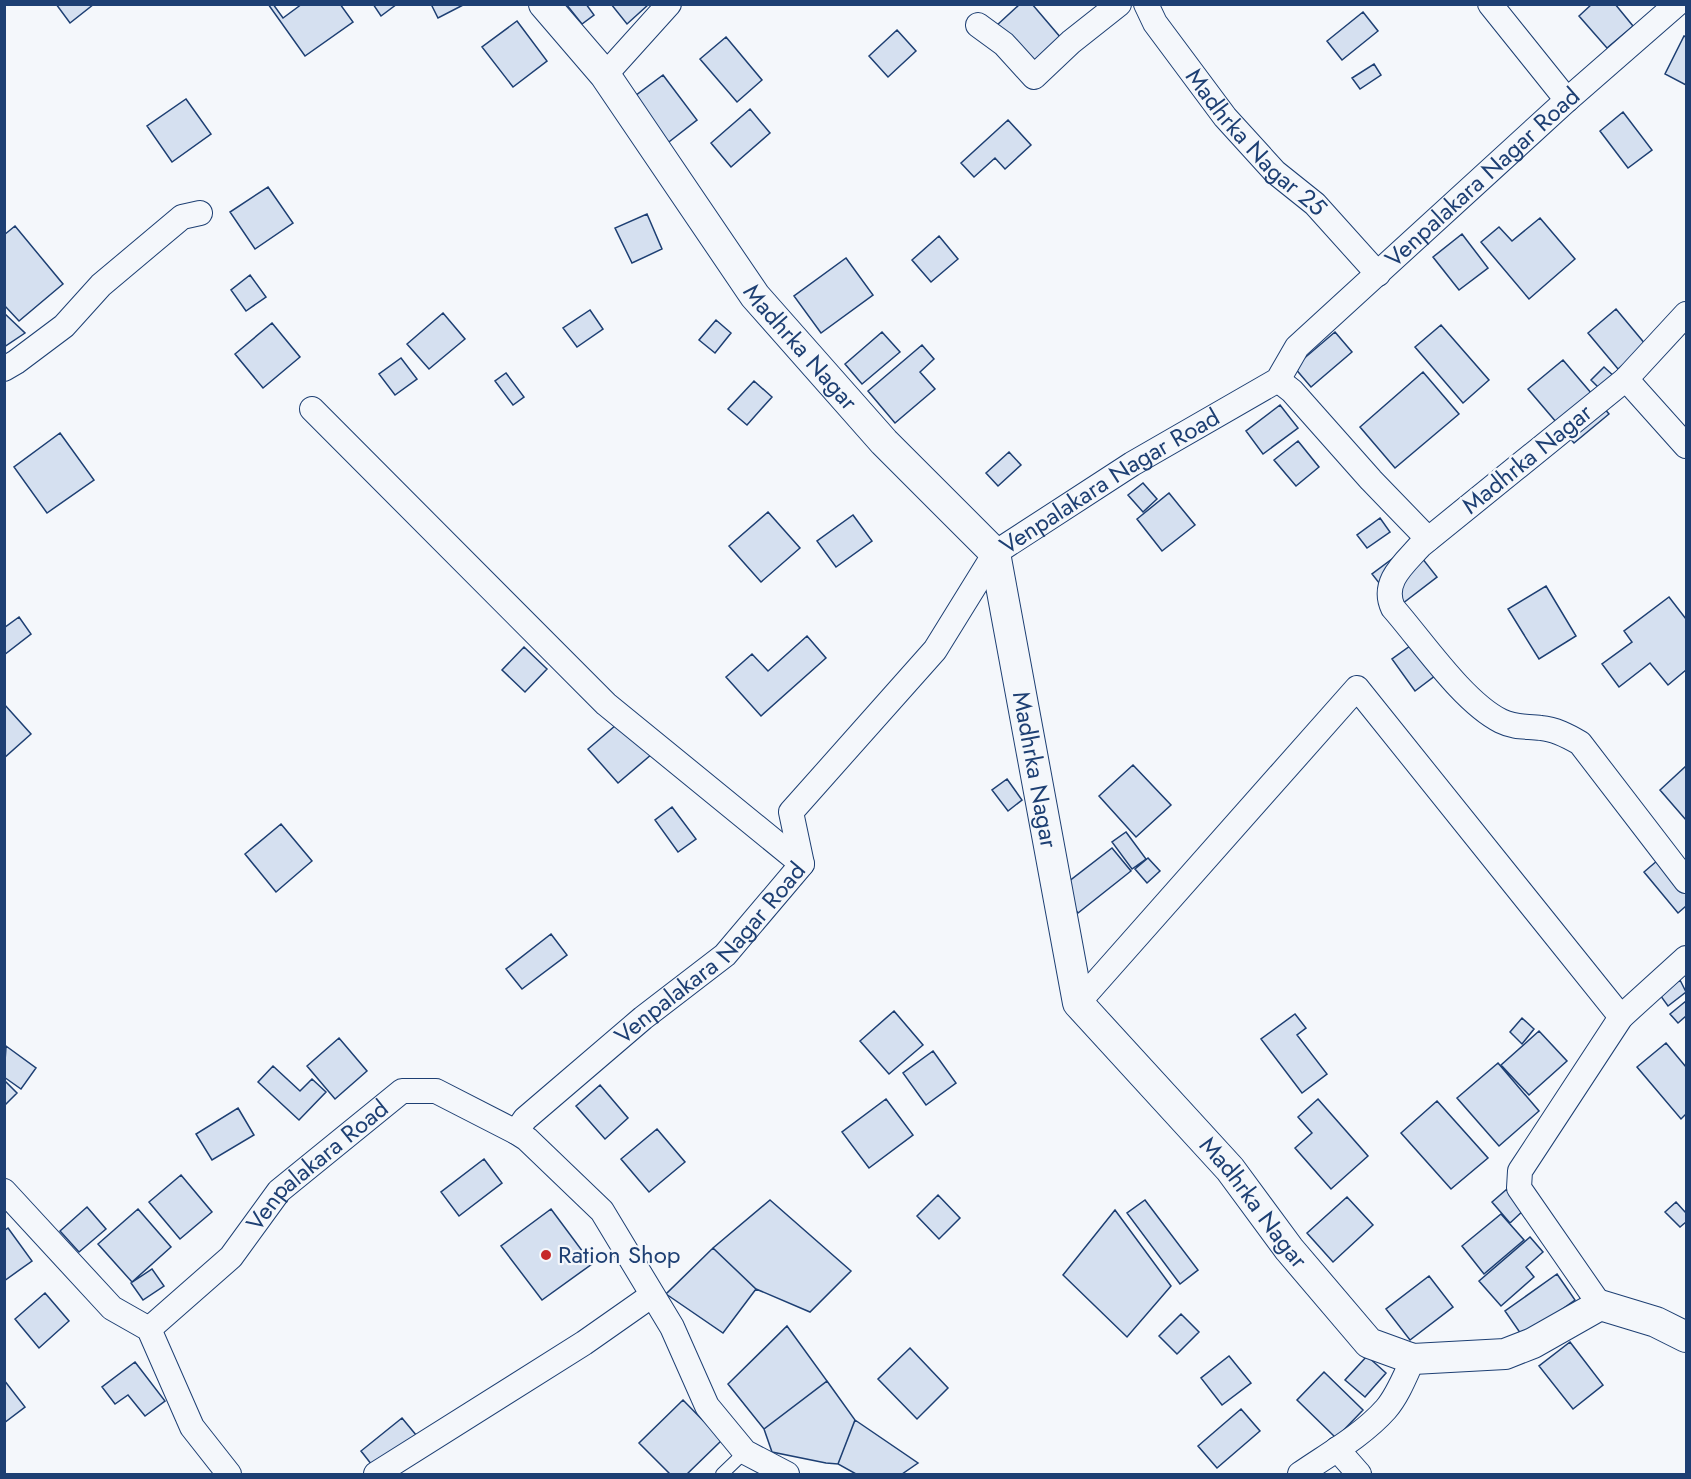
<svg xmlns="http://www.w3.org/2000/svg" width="1691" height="1479" font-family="Jost,sans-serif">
	<rect width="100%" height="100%" fill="#f4f7fb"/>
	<!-- building -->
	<path fill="#d5e0f0" stroke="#1d3f73" stroke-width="1.5" d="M56 4H94L70 23Z
		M268 4H273L283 18 302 4H340L353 22 305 56Z
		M373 4H397L381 16Z
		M431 4H465L438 18Z
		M566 4H586L594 15 582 24Z
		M611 4H649L627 24Z
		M1020 4H1032L1061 38 1029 65 996 26Z
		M1592 4H1615L1633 26 1607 48 1579 16Z
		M1363 12 1378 31 1342 60 1327 41Z
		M517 21 547 61 513 87 482 47Z
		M897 30 916 51 888 77 869 56Z
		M1684 36 1686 37V85L1665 74Z
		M726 37 762 80 737 102 700 59Z
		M1374 64 1381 75 1360 89 1352 78Z
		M663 75 697 120 665 145 631 99Z
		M186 99 211 134 172 162 147 126Z
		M750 109 770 133 731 167 711 143Z
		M1623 112 1652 150 1628 168 1600 131Z
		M1008 120 1031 145 1005 169 995 158 974 177 961 163Z
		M268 187 293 223 255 249 230 212Z
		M647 214 662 249 632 263 615 228Z
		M1540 218 1575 259 1529 299 1481 242 1499 227 1512 241Z
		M15 226 63 284 19 321 4 305V235Z
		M1462 234 1488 268 1459 290 1433 257Z
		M939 236 958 259 931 282 912 260Z
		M846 258 873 295 821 333 794 296Z
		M250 275 266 297 246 311 231 290Z
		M1616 309 1646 345 1618 369 1588 333Z
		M590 310 603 329 577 347 563 328Z
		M4 313 25 333 4 347Z
		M443 313 465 339 429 369 407 344Z
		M716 320 731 333 715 353 699 340Z
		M272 323 300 357 263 388 235 354Z
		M1441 325 1489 380 1463 403 1415 347Z
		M882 332 900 352 862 384 845 364Z
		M1335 332 1352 352 1311 387 1294 367Z
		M922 345 934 359 920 372 935 389 895 423 868 391Z
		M401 358 417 379 395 395 379 374Z
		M1563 360 1609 414 1574 443 1528 389Z
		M1604 367 1617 379 1604 393 1591 380Z
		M1423 372 1459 414 1395 468 1360 427Z
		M506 373 524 397 513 405 495 381Z
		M754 381 772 397 747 425 728 409Z
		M1280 405 1298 428 1263 454 1246 431Z
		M60 433 94 480 47 513 14 467Z
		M1298 441 1319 467 1296 486 1274 460Z
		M1009 452 1021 465 998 486 986 473Z
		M1143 483 1157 499 1143 512 1128 495Z
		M1169 493 1195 525 1162 551 1137 519Z
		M768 512 800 548 761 582 729 546Z
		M853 515 872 541 836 567 817 541Z
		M1380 518 1390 532 1367 548 1357 535Z
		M1404 550 1422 558 1437 577 1398 607 1372 574Z
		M1546 586 1576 636 1539 659 1508 609Z
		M1669 597 1686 619V670L1668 685 1650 663 1619 687 1602 664 1632 642 1624 631Z
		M19 617 31 634 4 655V628Z
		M807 636 826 658 761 716 726 677 752 654 768 671Z
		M1417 641 1440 672 1415 691 1392 659Z
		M524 647 547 669 525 692 502 670Z
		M4 704 31 734 4 758Z
		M623 719 652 754 618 783 588 749Z
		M1133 765 1171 805 1136 837 1099 796Z
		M1686 766V820L1660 790Z
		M1007 779 1022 800 1008 811 992 790Z
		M672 807 696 839 678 852 655 820Z
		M281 824 312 861 276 892 245 854Z
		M1126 832 1146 859 1132 869 1112 842Z
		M1112 848 1131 871 1078 913 1059 889Z
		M1665 854 1686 879V906L1678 913 1644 872Z
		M1148 858 1160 871 1147 883 1135 869Z
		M551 934 567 955 522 989 506 969Z
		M1680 980 1686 992 1668 1006 1660 995Z
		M1686 1001V1016L1678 1023 1670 1014Z
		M894 1011 923 1045 889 1074 860 1041Z
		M1295 1014 1306 1028 1297 1035 1327 1074 1302 1093 1261 1039Z
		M1522 1018 1534 1029 1522 1044 1510 1032Z
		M1539 1031 1567 1061 1529 1095 1501 1065Z
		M339 1038 367 1071 335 1099 307 1066Z
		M1666 1043 1686 1067V1114L1681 1119 1637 1067Z
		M6 1046 36 1068 21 1089 4 1077Z
		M933 1051 956 1083 926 1105 903 1073Z
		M1498 1063 1539 1111 1499 1146 1457 1098Z
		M273 1066 300 1091 312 1079 326 1092 299 1120 258 1082Z
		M4 1080 17 1093 4 1106Z
		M600 1085 628 1118 605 1139 576 1106Z
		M886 1099 913 1135 869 1168 842 1132Z
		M1318 1099 1368 1156 1331 1189 1295 1148 1312 1133 1298 1117Z
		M1437 1101 1488 1158 1451 1189 1401 1133Z
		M238 1108 254 1135 212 1160 196 1134Z
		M657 1129 685 1162 649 1192 621 1159Z
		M484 1159 502 1183 459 1216 441 1192Z
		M181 1175 212 1212 180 1239 149 1202Z
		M1507 1189 1525 1209 1510 1223 1492 1202Z
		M938 1195 960 1218 939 1239 917 1216Z
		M1347 1197 1373 1225 1333 1262 1307 1233Z
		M770 1200 851 1271 810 1312 756 1289 713 1248Z
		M1145 1200 1198 1270 1180 1284 1127 1213Z
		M1676 1202 1686 1213V1222L1680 1227 1665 1212Z
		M87 1207 106 1229 79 1252 60 1231Z
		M138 1209 171 1247 132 1282 98 1244Z
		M551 1209 592 1264 542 1300 501 1246Z
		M1115 1210 1171 1286 1127 1337 1063 1275Z
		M1501 1214 1524 1240 1484 1274 1462 1246Z
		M8 1228 32 1261 4 1281V1231Z
		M1530 1237 1543 1252 1526 1267 1534 1277 1501 1306 1479 1281Z
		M713 1248 756 1289 723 1333 666 1294Z
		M152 1269 164 1286 143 1300 131 1283Z
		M1557 1274 1575 1300 1523 1337 1505 1311Z
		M1429 1276 1453 1307 1410 1340 1386 1309Z
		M45 1293 69 1321 39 1348 15 1319Z
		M1181 1314 1199 1332 1177 1354 1159 1336Z
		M787 1326 827 1381 764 1429 728 1384Z
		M1570 1342 1603 1385 1573 1409 1539 1366Z
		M910 1348 948 1388 917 1419 878 1379Z
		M1229 1356 1251 1383 1222 1405 1201 1378Z
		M1367 1356 1386 1373 1365 1397 1345 1380Z
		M135 1362 165 1401 145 1416 128 1395 115 1404 102 1387Z
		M1324 1372 1363 1410 1336 1438 1297 1400Z
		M4 1380 25 1407 4 1423Z
		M827 1381 855 1420 838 1464 826 1463 772 1452 764 1429Z
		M683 1400 722 1440 687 1474H670L639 1443Z
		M1241 1409 1260 1431 1217 1468 1198 1446Z
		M402 1418 421 1441 379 1474 361 1451Z
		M855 1420 918 1463 902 1474H856L838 1464Z"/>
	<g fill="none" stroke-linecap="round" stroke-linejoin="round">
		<defs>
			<path id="service" d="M722 1474 745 1452"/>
			<g id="minor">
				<path id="s1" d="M1146 4 1155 23 1225 117 1275 172 1315 204 1378 274"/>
				<path d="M1490 4 1567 100"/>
				<path d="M978 25 1004 44 1034 77 1071 42 1119 4"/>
				<path d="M605 75 669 4"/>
				<path d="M1686 314 1626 379 1420 546C1404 564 1381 582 1393 608 1422 641 1463 702 1501 721 1515 728 1527 726 1541 728 1555 729 1568 736 1580 743L1686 881"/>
				<path d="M4 369 16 362 64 326 101 285 182 217 200 213"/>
				<path d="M1626 379 1686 446"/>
				<path d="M1278 380 1292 391 1371 480 1428 539"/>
				<path d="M312 409 606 704 802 864"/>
				<path d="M1078 1003 1357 688 1621 1017"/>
				<path d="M4 1191 112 1308 149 1329 192 1427 229 1474"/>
				<path d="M1600 1305 1519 1188 1520 1171 1621 1017 1686 958"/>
				<path id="s2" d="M149 1329 231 1257 279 1191 402 1091H436L516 1132"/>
				<path d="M1337 1449 1359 1474"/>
				<path d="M376 1474 584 1343 651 1296"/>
				<path id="s3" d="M787 1474 745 1452 707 1406 672 1327 602 1211 527 1139 516 1132 525 1119 643 1018 725 955 802 864 791 812 935 650 995 553 1132 464 1278 380 1297 347 1567 100 1677 4"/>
				<path d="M1300 1474C1329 1454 1363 1435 1386 1409 1398 1395 1405 1376 1413 1359"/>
			</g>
			<g id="tertiary">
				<path id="s4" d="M544 4 605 75 755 296 884 442 995 553 1078 1003 1230 1169 1289 1249 1369 1343 1413 1359 1505 1354 1533 1343 1600 1305 1656 1322 1686 1337"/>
			</g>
		</defs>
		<!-- service casing -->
		<use href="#service" stroke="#1d3f73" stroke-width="14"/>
		<!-- minor casing -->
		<use href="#minor" stroke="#1d3f73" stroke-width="26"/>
		<!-- tertiary casing -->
		<use href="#tertiary" stroke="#1d3f73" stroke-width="32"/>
		<!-- service -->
		<use href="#service" stroke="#f4f7fb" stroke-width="12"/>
		<!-- minor -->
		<use href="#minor" stroke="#f4f7fb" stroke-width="24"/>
		<!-- tertiary -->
		<use href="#tertiary" stroke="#f4f7fb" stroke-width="30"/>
	</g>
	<!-- markers -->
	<circle fill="#c62828" stroke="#f4f7fb" stroke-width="2" cx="546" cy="1255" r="6"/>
	<g text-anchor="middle" stroke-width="4.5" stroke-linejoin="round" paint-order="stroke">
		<!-- street labels -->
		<g font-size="24" fill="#1d3f73" stroke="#f4f7fb">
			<text dy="8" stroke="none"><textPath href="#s1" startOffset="178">Madhrka Nagar 25</textPath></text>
			<text dy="8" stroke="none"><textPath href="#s3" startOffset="1845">Venpalakara Nagar Road</textPath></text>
			<text dy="8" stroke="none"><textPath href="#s4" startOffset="429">Madhrka Nagar</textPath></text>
			<text transform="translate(1527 459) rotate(-39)" y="8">Madhrka Nagar</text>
			<text dy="8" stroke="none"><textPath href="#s3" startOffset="1359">Venpalakara Nagar Road</textPath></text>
			<text dy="8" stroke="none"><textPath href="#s4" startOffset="933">Madhrka Nagar</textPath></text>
			<text dy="8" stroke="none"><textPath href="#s3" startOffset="711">Venpalakara Nagar Road</textPath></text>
			<text dy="8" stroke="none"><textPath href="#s2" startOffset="236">Venpalakara Road</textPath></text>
			<text dy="8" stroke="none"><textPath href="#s4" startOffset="1436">Madhrka Nagar</textPath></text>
		</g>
		<!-- poi labels -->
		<g font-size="24" fill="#1d3f73" stroke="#f4f7fb" text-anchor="start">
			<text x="558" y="1263">Ration Shop</text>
		</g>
	</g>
	<!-- border -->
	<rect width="1691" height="1479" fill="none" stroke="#1d3f73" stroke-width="12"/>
</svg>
